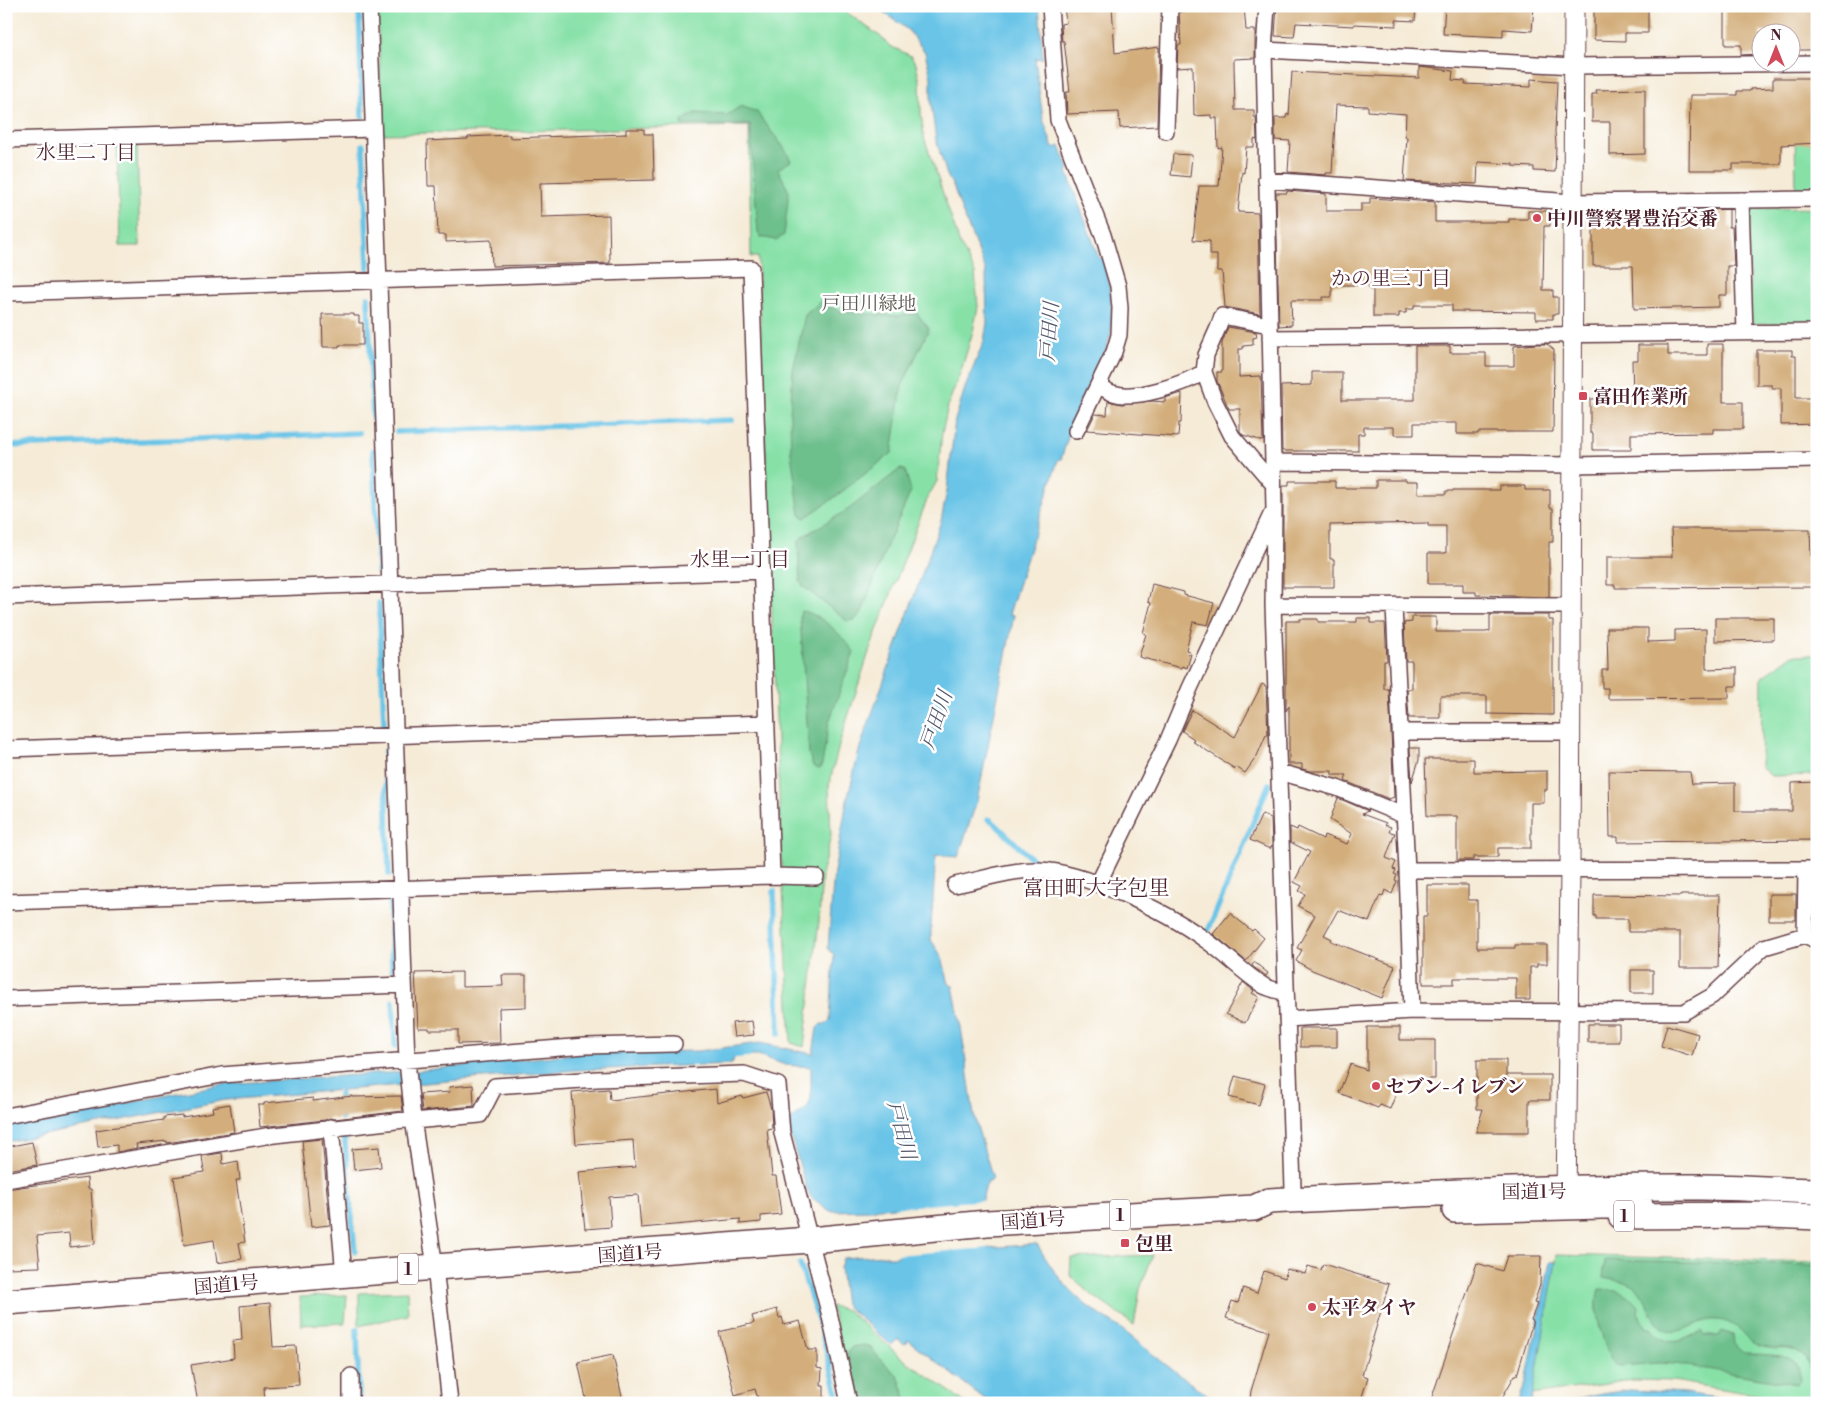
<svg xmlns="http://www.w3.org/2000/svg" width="1823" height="1409" font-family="'Libre Bodoni','Noto Serif JP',serif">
	<rect width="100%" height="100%" fill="#fff"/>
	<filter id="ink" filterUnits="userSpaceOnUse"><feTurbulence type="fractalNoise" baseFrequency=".02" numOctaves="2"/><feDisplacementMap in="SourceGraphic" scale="10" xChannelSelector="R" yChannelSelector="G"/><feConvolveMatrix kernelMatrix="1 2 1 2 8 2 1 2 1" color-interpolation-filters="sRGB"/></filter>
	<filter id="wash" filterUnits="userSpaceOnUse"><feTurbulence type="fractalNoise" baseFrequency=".0096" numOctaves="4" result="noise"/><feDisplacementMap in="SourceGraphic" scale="20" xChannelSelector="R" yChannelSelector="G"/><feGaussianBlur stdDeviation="1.12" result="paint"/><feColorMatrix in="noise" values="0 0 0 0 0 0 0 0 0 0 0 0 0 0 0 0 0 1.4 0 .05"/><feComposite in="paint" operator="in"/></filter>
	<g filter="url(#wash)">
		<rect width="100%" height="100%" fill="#f5ebd7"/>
		<!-- green -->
		<path fill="#87e1a7" stroke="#688069" d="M377 6H838L881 37 890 46 911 56 916 64 920 82 921 113 924 137 960 244 975 273 978 307 973 331 961 371 949 402 942 433 937 481 928 497 871 646 841 738 829 785 831 836 822 872 819 921 804 1047 791 1043 782 869 758 257H751L749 126 383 134Z
			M1795 129H1811V144H1817V191H1796Z
			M117 143H137L140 246H120Z
			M1817 208V324H1756L1750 318 1748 215 1752 209Z
			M1792 655H1817V775L1771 776 1761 767 1762 677Z
			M1153 1255 1140 1289 1134 1325 1092 1295 1070 1275 1071 1258Z
			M1557 1255 1817 1262V1403H1807L1673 1381 1632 1380 1531 1395Z
			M407 1291 408 1315 359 1326V1293Z
			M347 1295 345 1323 301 1325 300 1297Z
			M831 1306 847 1310 902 1358 966 1403H855Z"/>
		<!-- forest -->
		<path fill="#6dbf8c" stroke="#5c6f5c" d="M741 106 757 112C767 129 783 142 791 161L778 169 789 192 784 235 776 240 761 237 758 232 750 125H681L683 120 695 113 727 115Z
			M824 298 830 307 843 312 898 316 917 313 929 329 902 386 892 453 835 497 805 518 800 515 791 453 790 414 793 370 805 315Z
			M900 469 905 470 911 491 886 548 862 612 855 620 847 621 805 588 800 582 798 543 802 537 849 509Z
			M801 611C819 612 844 637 854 652L829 722 822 765 819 769 813 766 809 754 800 616Z
			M1605 1260 1817 1265V1379L1812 1377C1810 1367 1806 1356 1797 1351 1785 1344 1772 1351 1760 1346 1741 1338 1737 1318 1711 1320 1697 1321 1681 1336 1667 1330 1651 1323 1649 1298 1636 1287 1627 1281 1613 1280 1603 1278Z
			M1599 1289C1618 1290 1624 1292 1639 1306L1638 1313 1646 1328H1651C1668 1350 1681 1341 1702 1331L1705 1336H1719L1722 1331 1733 1335 1734 1344C1736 1346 1740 1351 1743 1352 1745 1353 1748 1353 1751 1353 1773 1358 1796 1348 1801 1380L1797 1384 1676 1364 1659 1363 1619 1366 1614 1364 1610 1360C1603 1337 1592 1313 1599 1289Z
			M864 1345 870 1347 881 1360 898 1376 908 1403H859L847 1353 852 1347Z"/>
		<!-- water -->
		<path fill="#69c4e7" stroke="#5a7289" d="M876 6H1039L1043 58 1035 59 1043 119 1053 148 1060 146 1069 169 1067 172 1099 258H1104L1111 296 1112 316 1111 333 1107 347 1078 406 1061 459 1058 460 1009 614 1014 615 977 801 958 857 936 855 931 927V940L942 957 949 984 953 986 961 1027 974 1116 993 1179 988 1181C980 1196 979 1233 986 1248L1037 1244C1048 1263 1060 1281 1076 1296 1091 1311 1112 1321 1129 1335 1159 1359 1188 1384 1221 1403H990L908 1340 904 1344 898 1339 891 1345 845 1305 840 1268 843 1258 885 1255 889 1257H897L894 1207 879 1208 872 1210 830 1211 811 1197 807 1189 790 1134V1120L807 1108 811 1099V1067L785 1065 758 1055H735L732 1064 577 1070 226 1100 6 1142V1127L224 1084 417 1071 581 1053 698 1051 760 1043 813 1054 817 1028 821 1024H826L830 1020 834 955 828 948 834 872 847 801 860 747 941 521 947 491 955 420 965 388 984 341 987 323 986 271 960 206 954 188 947 175 936 140 931 103V77L925 52 909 31Z
			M1550 1262H1556L1531 1403H1518L1526 1382Z
			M1630 1390 1685 1393 1745 1403H1563L1601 1394Z"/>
		<!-- pier -->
		<path fill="#f5ebd7" d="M985 1200V1240L989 1248 895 1255 891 1208Z"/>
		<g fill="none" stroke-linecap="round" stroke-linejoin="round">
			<!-- stream -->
			<path stroke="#69c4e7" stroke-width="5.5" d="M359 6 362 116
				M363 145 368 268
				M368 297 373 419
				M397 432 732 420
				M6 446 359 433
				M373 450 378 571
				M379 603 384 724
				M385 751 389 874
				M988 819 991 820 1035 862 1043 864
				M774 891 779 1034
				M390 902 392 968
				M1203 934 1206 936 1269 784
				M393 1001 395 1046
				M728 1056 749 1054
				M340 1094 342 1118
				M344 1134 355 1251
				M800 1264 819 1322 840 1403
				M357 1329 359 1403"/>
		</g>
		<g id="blocks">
			<!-- building -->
			<path fill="#d3ae7c" d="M1064 6H1112L1115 53 1159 47 1157 126 1120 128 1119 112 1067 114 1066 92H1070L1064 41H1062L1061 24 1066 23Z
				M1230 6H1244L1246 30H1255V58L1234 59V65L1235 110H1254V117H1256L1257 140 1254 139V147H1246L1244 173 1242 172 1238 212 1258 213 1260 314 1225 307 1222 271H1217V255H1210V241L1193 240 1199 186H1219L1222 147 1218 148 1217 118H1211V115L1194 116 1193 67 1177 68 1178 45H1181L1179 12Z
				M1277 6H1416L1415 21 1396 20V26L1354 24V26L1296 23 1294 37 1275 36Z
				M1445 6H1534L1532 31 1503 29V37L1443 34Z
				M1725 6H1817V50H1790V32H1760V54L1741 55V45H1725Z
				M1625 7V10L1648 9V33H1625V41L1594 40V8Z
				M1419 67 1453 71 1452 80 1465 81V84L1531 87V79L1557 81 1555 132 1556 145 1555 172 1534 171V167L1513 166V164L1478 162 1477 184 1404 181 1407 137H1405L1406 114 1368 111V106L1336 105 1332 173H1326V175L1288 172 1290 141 1275 140V118H1286L1287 114 1289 115 1292 72 1419 78Z
				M1773 78H1817V143L1781 145V164H1733V170H1689L1690 95H1737V91H1750V89L1773 88Z
				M1645 89V154L1610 155V122H1592V94H1597L1596 90Z
				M626 129H644V134H653L654 180 540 183 541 217 609 215 610 263 492 266 491 240 446 242V235H438L436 186H428L427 141 468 139V137L510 135V138L626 134Z
				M1173 154 1192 155 1190 177 1171 175Z
				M1287 191 1326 194V211H1361V204H1370V198L1435 202V222H1509V219H1528V211H1550V226H1544L1543 290H1553V297H1558V314H1553V319H1536V312L1452 311V305H1414V309H1406V313H1399V317H1373V289H1369V285H1332V297H1323V300H1291L1292 325 1279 326 1276 193H1287Z
				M1729 209V227H1732L1734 266H1727V295H1719V307L1634 309 1633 266H1593V214H1638V222H1703L1702 210Z
				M322 314H354V316H359V323H363V345H339V347H323Z
				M1228 327 1256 332 1257 337 1253 338V345L1243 346V349H1239V377L1261 376 1263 441 1243 435 1240 431V409H1229L1217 381V372H1222V343Z
				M1536 344H1547L1554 350 1553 432H1478V434H1457V423H1414V435H1394V427H1364V434H1358V451H1282L1281 386 1312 385V372H1342V400H1415V346H1450V353H1486V366H1514V346Z
				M1707 344H1723V402H1743V429H1713V433L1631 434V450H1593V433H1590V399L1633 398 1632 360H1638V345H1668V355H1707Z
				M1757 350H1792V356H1796V398H1817V424L1781 425V388H1772V385H1757Z
				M1182 393 1181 423H1179L1178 437 1087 430 1095 414 1107 415 1108 401 1122 404 1152 401 1165 402V398Z
				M1376 480H1406V482H1418V494H1446V491H1453V490H1500V486H1525V490H1550V508H1553V542H1549V597L1476 595V592H1463V584H1428V553H1446V526H1428V523L1330 525V559H1334V587H1283V485H1289V481H1335V488H1376Z
				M1671 529H1810L1811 556H1817V587L1615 588V585H1607V557H1672Z
				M1152 584 1184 592V595L1214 603 1208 625 1193 622 1186 650 1189 651 1188 654H1191L1187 668 1182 666 1181 668 1139 657 1146 634 1143 633 1151 603 1148 602Z
				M1490 615H1549V620H1553V715L1487 714V696H1440V718H1409L1407 689H1412V661H1406L1404 623 1412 622V617H1436V632H1486L1490 631Z
				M1357 618H1371V623H1385L1387 661H1384V689H1389L1394 797 1389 799 1345 781 1347 775H1332V771H1310L1302 769V764H1289V706L1286 711V621H1300V619H1318V622H1357Z
				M1715 618H1774V640L1715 641Z
				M1607 628H1648V642L1675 641V630L1706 629V669L1737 668V686H1729V698L1608 699V688H1602V670H1608Z
				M1262 684 1266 686 1268 735H1266L1257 756 1245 773 1236 767 1235 769 1192 741 1194 739 1182 731 1192 710 1235 737Z
				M1410 748H1419V760L1412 782Z
				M1425 759H1474V772L1547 771V790H1544V803H1531V848H1498V857H1473V860H1457V816H1427Z
				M1609 771 1690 772 1692 784 1735 783V811H1792V783L1817 782V840L1618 842V837H1610Z
				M1338 798 1368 811 1362 814 1386 823 1385 825 1391 827 1389 832 1395 833 1386 858 1396 862 1393 869 1396 870 1394 874 1397 875 1395 880 1397 881 1392 894 1385 890 1383 896 1380 895 1369 922 1338 910 1324 935 1332 939 1331 941 1395 966 1382 998 1312 970 1296 961 1302 950 1297 948 1315 915 1298 906 1305 894 1299 891 1302 886 1294 882 1310 852 1290 842V827L1297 830 1298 827 1323 839 1324 835 1347 844 1352 834 1330 820Z
				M1262 814 1271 818 1272 845 1270 849 1250 840Z
				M1427 885H1468V900H1477V948H1515V945H1547V964H1537V967H1530V1000H1516V978H1454V984H1423V916H1427Z
				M1769 894H1796V920H1769Z
				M1594 895 1681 896V895H1720L1718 968H1680V932H1628V919H1596V916H1594Z
				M1230 913 1252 931 1254 929 1264 938 1246 961 1213 934Z
				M1254 962 1268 973 1266 976 1252 966Z
				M1631 970H1653V993H1631Z
				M462 972V987L503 986 502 975H526V1007L499 1008 500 1043 458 1044V1030H429V1028H418L415 973Z
				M1243 982 1254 991 1252 993 1259 997 1245 1023 1226 1014Z
				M752 1021 754 1035 734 1037 732 1023Z
				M1588 1024H1619V1042H1588Z
				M1667 1025 1698 1034 1692 1056 1661 1046Z
				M1367 1027H1400V1040H1435V1079H1402L1390 1109 1380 1105 1378 1108 1339 1093 1350 1064 1367 1070Z
				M1300 1028H1337V1047H1300Z
				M1477 1060H1506V1075H1550V1100H1529V1132H1476L1483 1109H1477Z
				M1235 1076 1265 1084 1259 1105 1229 1097Z
				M473 1085 474 1106 422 1111 420 1094 450 1092 449 1087Z
				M609 1089 610 1100 716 1089 717 1103 742 1096 743 1098 766 1092 771 1109 772 1128 767 1129 772 1176H776L781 1214 761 1216V1222L740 1224V1219L641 1228 638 1195 609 1197 611 1227 585 1229 579 1172 635 1167 633 1140 576 1144 572 1092Z
				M352 1096V1097L401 1096 403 1111 335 1119 330 1118 325 1120 260 1127 258 1105H264V1103L313 1098V1101Z
				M230 1104 234 1132 167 1143V1141L136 1144 137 1148 117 1152V1145L98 1147 96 1130 164 1120V1117L182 1115V1117L213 1112 212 1107Z
				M322 1139 330 1225 311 1227 302 1141Z
				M32 1142 37 1165 6 1170V1147Z
				M379 1147 381 1167 354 1170 352 1149Z
				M222 1153 223 1164 238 1161 240 1180H236L245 1242 239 1243 242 1259 217 1263 214 1240 184 1245 174 1177 204 1172 202 1156Z
				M87 1178 88 1189H91L95 1244 70 1247 69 1233 37 1236 40 1267 6 1268V1189Z
				M1507 1256H1541L1540 1285 1534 1303 1537 1304 1531 1320 1533 1321 1517 1375H1515L1499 1403H1430L1477 1263 1502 1271Z
				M1323 1264 1389 1284 1362 1375 1368 1377 1360 1403H1253L1254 1400 1250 1399 1251 1391 1269 1331 1226 1318 1232 1301 1238 1303 1243 1288 1257 1293 1264 1271 1285 1278 1287 1269 1305 1274 1308 1266 1321 1270Z
				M270 1303 273 1347 296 1346 299 1385 264 1387 265 1403H198L191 1365 234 1358 233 1341 242 1340 240 1306Z
				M777 1309 779 1318 782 1317 784 1325 800 1321 808 1350H817V1368L822 1369 821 1385H824V1403H759L755 1389 735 1395 719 1332 754 1323 752 1316Z
				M613 1355 622 1397 587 1403 578 1362Z"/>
		</g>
	</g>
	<g filter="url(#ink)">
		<use href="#blocks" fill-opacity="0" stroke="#643e45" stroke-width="1"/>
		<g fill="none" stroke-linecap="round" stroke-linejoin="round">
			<defs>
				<path id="minor" d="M369 6 407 1061 413 1119 435 1267 450 1403
					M1050 6 1058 120 1103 235 1118 286 1120 308 1119 335 1114 352 1076 431
					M1267 6 1264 50 1274 509 1273 605 1293 1188
					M1264 50 1574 66 1817 63
					M1166 131 1170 6
					M6 140 373 129
					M1266 180 1572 202 1817 199
					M1741 200 1745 333
					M6 293 751 268 772 876
					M1269 325 1222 316 1218 328 1206 355 1204 372 1215 402 1232 436 1273 484
					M1270 338 1817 332
					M1099 385C1103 387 1108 392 1113 393 1135 401 1184 384 1204 372
					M1273 462 1573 465 1817 460
					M6 597 762 571
					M1273 605 1571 606
					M1394 607 1407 870 1412 1011
					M1400 732H1571
					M6 749 767 723
					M1279 772 1337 788 1405 816
					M1407 870 1817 869
					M1098 884 1168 740 1190 688 1271 515
					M955 885C979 880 1014 869 1038 870 1084 871 1167 912 1204 939 1225 953 1243 973 1264 986 1270 989 1279 991 1286 993
					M6 902 772 876 816 877
					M1805 935 1806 869
					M6 999 404 985
					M1287 1019 1412 1011 1684 1012 1712 996 1764 947 1805 935 1817 941
					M6 1116 222 1075 585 1046 674 1044
					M413 1121 480 1115 495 1086 597 1079 744 1074 778 1085 782 1133 829 1312 849 1403
					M331 1127 344 1275
					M6 1180 266 1136 413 1119
					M351 1376V1403"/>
				<path id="tertiary" d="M1566 1200 1570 870 1574 6"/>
				<path id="trunk" d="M1455 1210 1640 1205
					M1621 1216 1771 1215 1817 1217
					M6 1302 435 1267 810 1240 987 1223 1254 1208 1269 1201C1413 1194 1556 1186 1700 1187 1739 1187 1778 1190 1817 1191"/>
			</defs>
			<!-- minor casing -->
			<use href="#minor" stroke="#643e45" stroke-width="18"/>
			<!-- tertiary casing -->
			<use href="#tertiary" stroke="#643e45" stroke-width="21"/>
			<!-- trunk casing -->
			<use href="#trunk" stroke="#643e45" stroke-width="28"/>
			<!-- minor -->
			<use href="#minor" stroke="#fff" stroke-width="15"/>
			<!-- tertiary -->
			<use href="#tertiary" stroke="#fff" stroke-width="19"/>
			<!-- trunk -->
			<use href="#trunk" stroke="#fff" stroke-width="25"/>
		</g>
	</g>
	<!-- markers -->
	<g fill="#d1495b" stroke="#fff" stroke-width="2">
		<circle cx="1537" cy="218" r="5"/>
		<rect x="1578" y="391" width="10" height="10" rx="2.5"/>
		<circle cx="1376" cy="1086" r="5"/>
		<rect x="1120" y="1238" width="10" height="10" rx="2.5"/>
		<circle cx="1312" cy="1307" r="5"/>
	</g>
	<g text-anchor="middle" stroke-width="5" stroke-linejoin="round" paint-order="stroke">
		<!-- shield labels -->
		<g fill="#fff" stroke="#80626b" stroke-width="1">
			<rect x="1110" y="1199.5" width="20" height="31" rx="4"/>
			<rect x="1614" y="1200.5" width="20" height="31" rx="4"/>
			<rect x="398" y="1253.5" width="20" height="31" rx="4"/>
		</g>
		<g font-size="18" font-weight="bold" fill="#4a1f2b">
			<text x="1120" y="1221">1</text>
			<text x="1624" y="1222">1</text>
			<text x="408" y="1275">1</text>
		</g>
		<!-- poi labels -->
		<g font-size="19" font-weight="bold" fill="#4a1f2b" stroke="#fff" text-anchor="start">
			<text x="1547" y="225">中川警察署豊治交番</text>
			<text x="1593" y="403">富田作業所</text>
			<text x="1386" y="1093">セブン-イレブン</text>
			<text x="1135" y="1250">包里</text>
			<text x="1322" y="1314">太平タイヤ</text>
		</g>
		<!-- park labels -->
		<g font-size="19" fill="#5c5950" stroke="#fff">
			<text x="869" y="310">戸田川緑地</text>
		</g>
		<!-- street labels -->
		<g font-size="19" fill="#4a1f2b" stroke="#fff">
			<text transform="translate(1534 1191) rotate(-1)" y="7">国道1号</text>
			<text transform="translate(1033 1220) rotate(-4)" y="7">国道1号</text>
			<text transform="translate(630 1253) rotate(-4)" y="7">国道1号</text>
			<text transform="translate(226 1284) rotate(-5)" y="7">国道1号</text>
		</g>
		<!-- neighbourhood labels -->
		<g font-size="20" fill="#4a1f2b" stroke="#fff">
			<text x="86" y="159">水里二丁目</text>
			<text x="1391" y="285">かの里三丁目</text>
			<text x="740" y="566">水里一丁目</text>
		</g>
		<!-- water labels -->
		<g font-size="20" font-style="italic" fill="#55596d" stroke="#fff">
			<text transform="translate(1049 332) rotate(-86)" y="7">戸田川</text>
			<text transform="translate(936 720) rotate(-71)" y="7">戸田川</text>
			<text transform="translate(902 1130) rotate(75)" y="7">戸田川</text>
		</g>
		<!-- quarter labels -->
		<g font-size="21" fill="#4a1f2b" stroke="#fff">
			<text x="1096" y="895">富田町大字包里</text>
		</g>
	</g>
	<!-- margin -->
	<rect width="1823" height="1409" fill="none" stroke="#fff" stroke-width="25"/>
	<!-- north arrow -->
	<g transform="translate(1776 48)"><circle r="24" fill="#ffffff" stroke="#b7a5aa"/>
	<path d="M0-4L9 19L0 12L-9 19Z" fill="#d1495b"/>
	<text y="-8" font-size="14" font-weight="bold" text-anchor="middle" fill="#4a1f2b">N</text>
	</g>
</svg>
